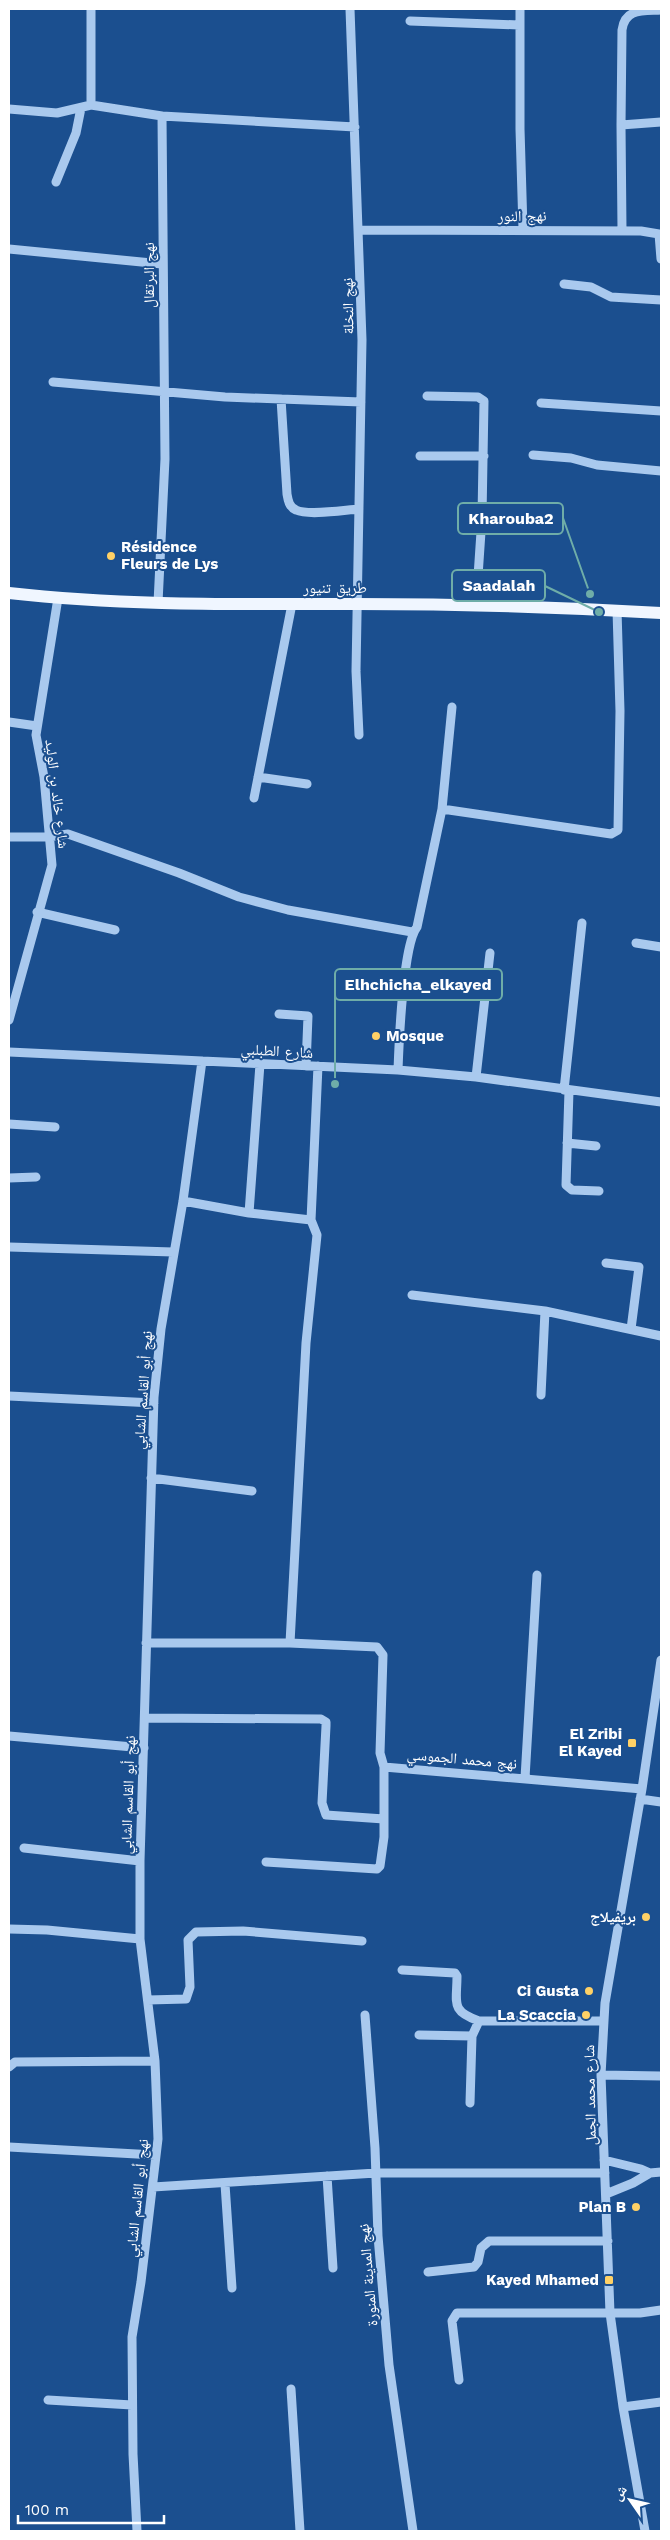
<svg xmlns="http://www.w3.org/2000/svg" width="670" height="2540" font-family="'Work Sans','Noto Naskh Arabic',sans-serif">
	<rect width="100%" height="100%" fill="#1b4f8f"/>
	<g fill="none" stroke-linecap="round" stroke-linejoin="round">
		<!-- minor -->
		<path stroke="#a9c9ee" stroke-width="9" d="M91 9V105L162 116 165 459 158 603
			M350 9 362 340 356 671 359 735
			M520 9V129L523 229
			M410 21 519 25
			M9 109 57 113 91 105
			M162 116 355 127
			M621 125 622 30C625 8 643 11 661 10
			M56 182 76 133 81 108
			M360 230 641 231 659 234 661 259
			M622 230 621 125 661 122
			M9 249 162 264
			M564 284 591 287 611 297 661 300
			M53 382 225 397 361 402
			M427 396 478 397 484 401 482 517 476 606
			M281 399 287 494C288 500 289 507 296 510 309 516 344 510 359 509
			M541 403 661 411
			M533 455 571 458 597 465 661 471
			M420 456H484
			M9 722 37 726
			M258 777 307 784
			M254 798 292 604
			M442 809 611 834 618 830 620 711 617 610
			M9 837H49L68 834 179 873 239 897 288 910 412 932
			M37 912 115 930
			M636 943 661 947
			M279 1014 308 1016 306 1066
			M9 1020 52 865 44 777 36 735 58 598
			M9 1052 398 1070 476 1077 661 1102
			M398 1070C399 1043 403 945 417 927L442 809 452 707
			M476 1077 490 953
			M564 1090 582 923
			M569 1091 566 1185 572 1190 599 1191
			M9 1124 55 1127
			M567 1143 596 1146
			M9 1178 36 1177
			M183 1201 249 1213 311 1220
			M249 1213 260 1064
			M9 1247 173 1252
			M606 1263 639 1267 631 1329
			M412 1295 545 1311 661 1336
			M541 1395 545 1311
			M9 1396 154 1403
			M151 1478 252 1491
			M146 1643H290L377 1647 383 1655 380 1753 384 1767
			M290 1643 306 1343 317 1235 311 1220 318 1066
			M145 1718 321 1719 326 1722V1726L322 1803 326 1815 384 1819
			M9 1736 144 1748
			M525 1778 537 1575
			M640 1799 661 1802
			M24 1848 140 1861
			M266 1862 377 1869 380 1866 384 1837V1767L642 1789
			M9 1929 47 1930 140 1939
			M402 1970 455 1973 457 1976C457 2003 450 2011 479 2021
			M148 2000 186 1999 190 1987 188 1940 196 1932 243 1931 362 1941
			M365 2015 375 2148 378 2236 389 2365 413 2531
			M419 2035 472 2036
			M9 2067 15 2062 155 2061
			M601 2075 661 2076
			M470 2103 472 2036 479 2021H603
			M9 2147 155 2155
			M604 2160 641 2169 650 2173
			M327 2176 333 2268
			M225 2184 232 2288
			M153 2187 376 2173H605
			M606 2194 633 2183 650 2173 661 2172
			M428 2272 474 2267 478 2262 481 2248 489 2241H608
			M459 2380 452 2321 457 2313H640L661 2310
			M291 2389 300 2531
			M48 2400 132 2405
			M623 2407 661 2402
			M137 2531 133 2454 132 2337 141 2282 158 2139 155 2061 140 1939V1861L154 1397 161 1329 183 1201 202 1061
			M645 2531 623 2407 610 2313 601 2075 605 2003 642 1789 661 1660"/>
		<!-- major -->
		<path stroke="#f0f6ff" stroke-width="12" d="M9 593C124 606 240 604 356 604 457 604 560 607 661 613"/>
	</g>
	<!-- markers -->
	<g fill="#ffd166" stroke="#1b4f8f" stroke-width="2">
		<circle cx="111" cy="556" r="5"/>
		<circle cx="376" cy="1036" r="5"/>
		<rect x="627" y="1738" width="10" height="10" rx="2.5"/>
		<circle cx="646" cy="1917" r="5"/>
		<circle cx="589" cy="1991" r="5"/>
		<circle cx="586" cy="2015" r="5"/>
		<circle cx="636" cy="2207" r="5"/>
		<rect x="604" y="2275" width="10" height="10" rx="2.5"/>
	</g>
	<g text-anchor="middle" stroke-width="4" stroke-linejoin="round" paint-order="stroke">
		<!-- street labels -->
		<g font-size="15" fill="#fff" stroke="#1b4f8f">
			<text transform="translate(522 216) rotate(-1)" y="5">نهج النور</text>
			<text transform="translate(149 275) rotate(-90)" y="5">نهج البرتقال</text>
			<text transform="translate(348 306) rotate(-91)" y="5">نهج النخلة</text>
			<text x="335" y="593">طريق تنيور</text>
			<text transform="translate(57 794) rotate(83)" y="5">شارع خالد بن الوليد</text>
			<text transform="translate(277 1051) rotate(3)" y="5">شارع الطبلبي</text>
			<text transform="translate(143 1390) rotate(-86)" y="5">نهج أبو القاسم الشابي</text>
			<text transform="translate(462 1759) rotate(5)" y="5">نهج محمد الجموسي</text>
			<text transform="translate(128 1795) rotate(-88)" y="5">نهج أبو القاسم الشابي</text>
			<text transform="translate(590 2095) rotate(-91)" y="5">شارع محمد الجمل</text>
			<text transform="translate(137 2198) rotate(-84)" y="5">نهج أبو القاسم الشابي</text>
			<text transform="translate(368 2275) rotate(-95)" y="5">نهج المدينة المنورة</text>
		</g>
		<!-- poi labels -->
		<g font-size="15" font-weight="bold" fill="#fff" stroke="#1b4f8f" text-anchor="end">
			<text x="121" y="552" text-anchor="start">Résidence<tspan x="121" dy="17">Fleurs de Lys</tspan></text>
			<text x="386" y="1041" text-anchor="start">Mosque</text>
			<text x="622" y="1739">El Zribi<tspan x="622" dy="17">El Kayed</tspan></text>
			<text x="636" y="1922">بريفيلاج</text>
			<text x="579" y="1996">Ci Gusta</text>
			<text x="576" y="2020">La Scaccia</text>
			<text x="626" y="2212">Plan B</text>
			<text x="599" y="2285">Kayed Mhamed</text>
		</g>
	</g>
	<!-- callouts -->
	<path fill="none" stroke="#6fada8" stroke-width="2" d="M590 594L563 518M599 612L545 586M335 1084L335 985"/>
	<g fill="#6fada8" stroke="#1b4f8f" stroke-width="2">
		<circle cx="590" cy="594" r="5"/>
		<circle cx="599" cy="612" r="5"/>
		<circle cx="335" cy="1084" r="5"/>
	</g>
	<g fill="#1b4f8f" stroke="#6fada8" stroke-width="2">
		<rect x="458" y="503" width="105" height="31" rx="5"/>
		<rect x="452" y="570" width="93" height="31" rx="5"/>
		<rect x="335" y="969" width="167" height="31" rx="5"/>
	</g>
	<g font-size="16" text-anchor="middle" font-weight="bold" fill="#fff">
		<text x="511" y="524">Kharouba2</text>
		<text x="499" y="591">Saadalah</text>
		<text x="418" y="990">Elhchicha_elkayed</text>
	</g>
	<!-- border -->
	<rect width="670" height="2540" fill="none" stroke="#ffffff" stroke-width="20"/>
	<!-- north arrow -->
	<g transform="translate(630 2500) rotate(304)" stroke="#1b4f8f" stroke-width="4" paint-order="stroke">
	<path d="M0-4L9 19L0 12L-9 19Z" fill="#ffffff"/>
	<text y="-8" font-size="14" font-weight="bold" text-anchor="middle" fill="#ffffff">ش</text>
	</g>
	<!-- scale -->
	<path d="M18 2515v8h146v-8" fill="none" stroke="#ffffff" stroke-width="2.5"/>
	<text x="25" y="2515" font-size="15" fill="#ffffff" stroke="#1b4f8f" stroke-width="4" paint-order="stroke">100 m</text>
</svg>
